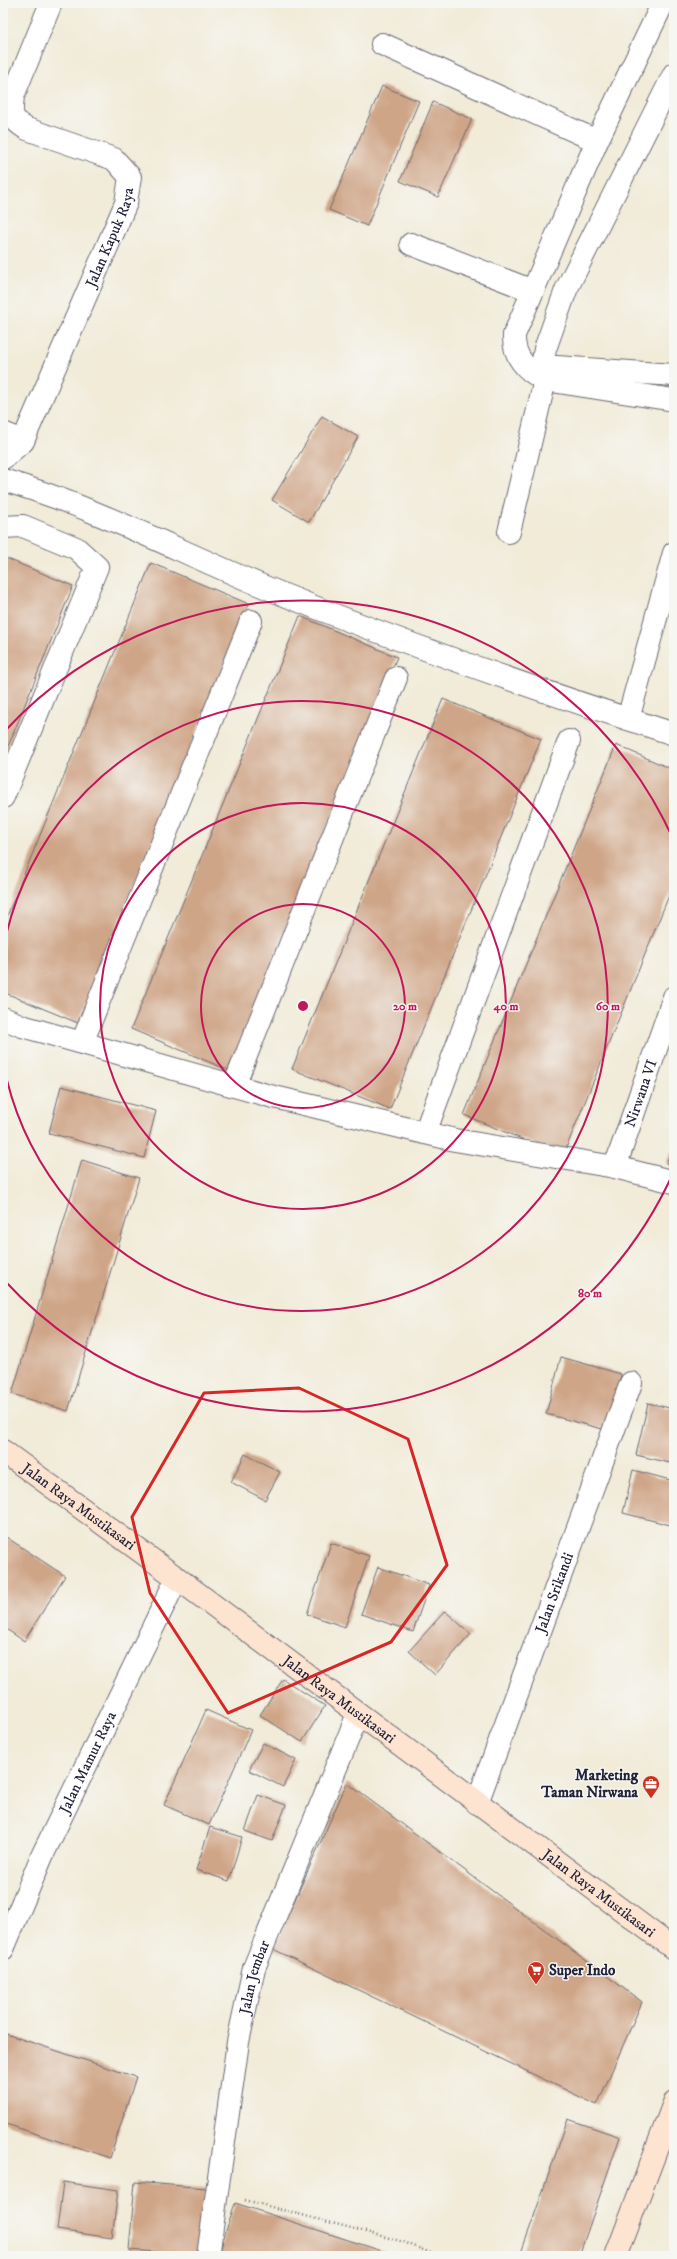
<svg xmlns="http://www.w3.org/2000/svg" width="677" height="2259" font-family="'IM FELL DW Pica',serif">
	<rect width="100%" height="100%" fill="#f6f6f2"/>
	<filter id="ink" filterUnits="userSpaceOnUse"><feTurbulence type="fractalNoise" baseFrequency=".025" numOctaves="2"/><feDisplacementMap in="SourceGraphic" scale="8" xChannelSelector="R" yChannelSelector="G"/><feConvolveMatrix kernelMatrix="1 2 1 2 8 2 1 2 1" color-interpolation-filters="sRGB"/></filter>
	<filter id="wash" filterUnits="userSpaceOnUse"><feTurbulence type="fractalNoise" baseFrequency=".012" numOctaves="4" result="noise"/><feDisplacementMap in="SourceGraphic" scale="16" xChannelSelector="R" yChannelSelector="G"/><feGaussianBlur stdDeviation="0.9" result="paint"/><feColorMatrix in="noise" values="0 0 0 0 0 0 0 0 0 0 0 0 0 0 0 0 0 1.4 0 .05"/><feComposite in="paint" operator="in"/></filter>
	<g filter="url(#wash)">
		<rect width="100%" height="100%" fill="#f1ebd8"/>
		<g id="blocks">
			<!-- building -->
			<path fill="#cfa587" d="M382 86 419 101 367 226 329 210Z
				M433 102 472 119 438 197 400 181Z
				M322 416 358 437 309 522 272 500Z
				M3 557 73 586 3 759Z
				M151 563 249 604 78 1023 3 992V926Z
				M300 616 397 657 228 1070 131 1029Z
				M443 699 541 739 390 1109 292 1069Z
				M616 745 674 770V883L563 1156 464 1115Z
				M61 1086 156 1111 144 1158 49 1133Z
				M674 1145V1167L666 1163Z
				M82 1160 139 1178 68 1411 12 1394Z
				M561 1357 621 1374 606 1430 546 1414Z
				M648 1403 674 1409V1464L636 1455Z
				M245 1454 280 1472 265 1500 231 1482Z
				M633 1470 674 1481V1526L623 1513Z
				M3 1535 65 1576 24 1641 3 1627Z
				M331 1543 369 1556 345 1627 307 1614Z
				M378 1567 429 1585 413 1632 361 1614Z
				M445 1611 471 1634 435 1675 409 1651Z
				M283 1679 325 1706 302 1742 260 1715Z
				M206 1710 251 1730 209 1825 164 1805Z
				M263 1743 296 1760 283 1787 249 1770Z
				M347 1783 642 2002 597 2105 273 1949Z
				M258 1795 286 1805 272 1841 245 1831Z
				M210 1827 242 1837 229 1881 196 1870Z
				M3 2033 136 2077 110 2158 3 2123Z
				M568 2119 620 2137 579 2256H520Z
				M63 2182 118 2190 112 2238 57 2230Z
				M135 2182 206 2188 201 2255 129 2250Z
				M235 2203 397 2256H218Z"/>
		</g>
	</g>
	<g filter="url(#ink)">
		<use href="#blocks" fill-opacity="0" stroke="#6a6872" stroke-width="1"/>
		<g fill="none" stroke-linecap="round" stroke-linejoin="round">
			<defs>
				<g id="street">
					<path d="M660 3V9L597 141 514 335C513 356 526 371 545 380L674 400"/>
					<path d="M382 44 597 141"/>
					<path d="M674 74 566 290 545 349 542 366 674 375"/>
					<path d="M411 244 533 291"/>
					<path d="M3 433 23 441"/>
					<path id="s1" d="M3 458 23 441 126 203 130 177 114 159 27 129C10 119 11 115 13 96L51 3"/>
					<path d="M3 480C92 506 174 549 260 585 395 641 534 689 674 734"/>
					<path d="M3 527 23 526 76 548 97 567 3 797"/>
					<path d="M509 532 545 380"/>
					<path d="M628 719 674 553"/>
					<path d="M3 1018 22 1026 270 1096 455 1140 615 1167 674 1182"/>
					<path d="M82 1043 251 621"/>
					<path d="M234 1086 396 678"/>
					<path d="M425 1133 569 741"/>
					<path id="s2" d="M615 1167 674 997"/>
					<path id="s3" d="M477 1803 631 1383"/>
					<path id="s4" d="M3 1949 42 1856 177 1578"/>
					<path id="s5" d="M208 2256 238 2042 254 1968 358 1714"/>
				</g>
				<g id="secondary">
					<path id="s6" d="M3 1451 177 1578 674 1949"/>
					<path d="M616 2256 674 2103"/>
				</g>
			</defs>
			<!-- street casing -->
			<use href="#street" stroke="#6a6872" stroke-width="24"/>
			<!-- secondary casing -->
			<use href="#secondary" stroke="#6a6872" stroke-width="24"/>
			<!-- path -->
			<path stroke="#6a6872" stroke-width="2.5" stroke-dasharray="1 3" stroke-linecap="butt" d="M245 2200 404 2242 438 2256"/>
			<!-- street -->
			<use href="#street" stroke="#fff" stroke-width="22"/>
			<!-- secondary -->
			<use href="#secondary" stroke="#fde4d1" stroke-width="22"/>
		</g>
	</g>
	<!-- marked area -->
	<path fill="none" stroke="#d62828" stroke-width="3" stroke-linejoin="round" d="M299 1388 408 1439 447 1565 391 1642 228 1713 150 1593 132 1517 204 1393Z"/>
	<!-- distance rings -->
	<g fill="none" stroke="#c2185b" stroke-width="2">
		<circle cx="303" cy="1006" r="102"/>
		<circle cx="303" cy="1006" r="203"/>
		<path d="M3 950A305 305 0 1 1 3 1062"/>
		<path d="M674 1171A406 406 0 0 1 4 1280M4 732A406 406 0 0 1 674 841"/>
	</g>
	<!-- icons -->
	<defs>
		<symbol id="office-pin" viewBox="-11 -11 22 30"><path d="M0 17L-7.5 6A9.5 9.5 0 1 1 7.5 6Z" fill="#c8321e" stroke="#f6f6f2"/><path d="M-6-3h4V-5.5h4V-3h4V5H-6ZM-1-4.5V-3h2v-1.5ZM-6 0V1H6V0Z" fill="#fff"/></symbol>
		<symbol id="supermarket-pin" viewBox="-11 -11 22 30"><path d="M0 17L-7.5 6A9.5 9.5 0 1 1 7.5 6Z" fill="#c8321e" stroke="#f6f6f2"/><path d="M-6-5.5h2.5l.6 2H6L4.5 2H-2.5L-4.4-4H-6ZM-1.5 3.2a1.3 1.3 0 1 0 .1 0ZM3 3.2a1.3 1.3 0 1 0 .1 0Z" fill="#fff"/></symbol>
	</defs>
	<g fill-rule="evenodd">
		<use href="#office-pin" x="641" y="1774" width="20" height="27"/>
		<use href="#supermarket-pin" x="526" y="1960" width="20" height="27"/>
	</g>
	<g text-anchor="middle" stroke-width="3" stroke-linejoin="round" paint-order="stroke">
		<!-- street labels -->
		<g font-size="15" fill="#22223b" stroke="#f6f6f2">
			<text dy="5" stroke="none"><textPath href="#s1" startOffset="248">Jalan Kapuk Raya</textPath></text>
			<text dy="5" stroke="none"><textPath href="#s2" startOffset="78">Nirwana VI</textPath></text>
			<text dy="5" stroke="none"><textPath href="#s6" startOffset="94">Jalan Raya Mustikasari</textPath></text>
			<text dy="5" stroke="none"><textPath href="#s3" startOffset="224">Jalan Srikandi</textPath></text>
			<text dy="5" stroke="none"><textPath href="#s6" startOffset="418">Jalan Raya Mustikasari</textPath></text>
			<text dy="5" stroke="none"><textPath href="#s4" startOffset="205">Jalan Mamur Raya</textPath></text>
			<text dy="5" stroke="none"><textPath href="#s6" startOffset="742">Jalan Raya Mustikasari</textPath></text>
			<text dy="5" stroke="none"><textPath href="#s5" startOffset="283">Jalan Jembar</textPath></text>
		</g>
		<!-- poi labels -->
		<g font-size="15" font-weight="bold" fill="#22223b" stroke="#f6f6f2" text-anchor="end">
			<text x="638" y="1780">Marketing<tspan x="638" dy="17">Taman Nirwana</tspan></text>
			<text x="549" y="1975" text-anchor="start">Super Indo</text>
		</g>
	</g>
	<circle cx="303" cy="1006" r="6" fill="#c2185b" stroke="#f6f6f2" stroke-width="2"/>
	<g font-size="12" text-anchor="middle" font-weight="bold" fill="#c2185b" stroke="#f6f6f2" stroke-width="3" stroke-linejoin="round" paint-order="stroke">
		<text x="405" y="1010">20 m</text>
		<text x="506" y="1010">40 m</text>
		<text x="608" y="1010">60 m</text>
		<text x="590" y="1297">80 m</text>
	</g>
	<!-- margin -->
	<rect width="677" height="2259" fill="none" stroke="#f6f6f2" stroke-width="16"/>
</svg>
